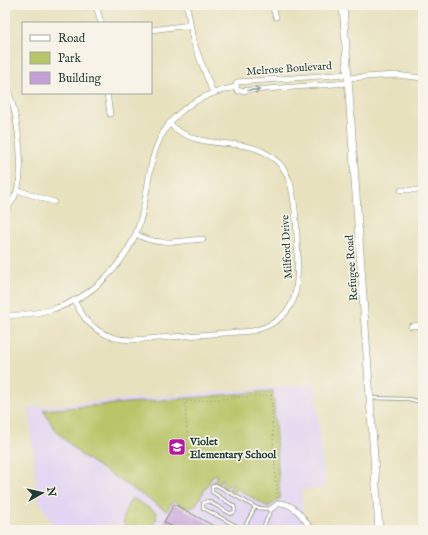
<svg xmlns="http://www.w3.org/2000/svg" width="428" height="535" font-family="'IM FELL English',serif">
	<rect width="100%" height="100%" fill="#f7f3e8"/>
	<filter id="ink" filterUnits="userSpaceOnUse"><feTurbulence type="fractalNoise" baseFrequency=".025" numOctaves="2"/><feDisplacementMap in="SourceGraphic" scale="8" xChannelSelector="R" yChannelSelector="G"/><feConvolveMatrix kernelMatrix="1 2 1 2 8 2 1 2 1" color-interpolation-filters="sRGB"/></filter>
	<filter id="wash" filterUnits="userSpaceOnUse"><feTurbulence type="fractalNoise" baseFrequency=".012" numOctaves="4" result="noise"/><feDisplacementMap in="SourceGraphic" scale="16" xChannelSelector="R" yChannelSelector="G"/><feGaussianBlur stdDeviation="0.9" result="paint"/><feColorMatrix in="noise" values="0 0 0 0 0 0 0 0 0 0 0 0 0 0 0 0 0 1.4 0 .05"/><feComposite in="paint" operator="in"/></filter>
	<g filter="url(#wash)">
		<rect width="100%" height="100%" fill="#e8e1be"/>
		<!-- built -->
		<path fill="#e2d4f3" d="M315 384 325 487 301 490 305 530H55L37 496 29 407Z"/>
		<!-- green -->
		<path fill="#b8c567" stroke="#6c814e" d="M273 391 280 499 268 507 236 488 233 493 229 490 232 485 229 483 226 489 221 486 224 481 222 479 218 485 214 482 217 476 214 474 195 506 188 509 173 501 167 511 81 455 56 431 43 410Z
			M132 498 156 512 157 518 150 530H127C120 519 125 508 132 498Z"/>
		<g id="blocks">
			<!-- building -->
			<path fill="#c49fd9" d="M174 504 221 530H178L164 522Z"/>
		</g>
	</g>
	<g filter="url(#ink)">
		<use href="#blocks" fill-opacity="0" stroke="#848f79" stroke-width="1"/>
		<g fill="none" stroke-linecap="round" stroke-linejoin="round">
			<defs>
				<path id="service" d="M423 395H420L421 409H423
					M370 398 409 399 421 402
					M243 530 255 507
					M244 530 203 508V503L208 501 231 514 235 511 234 506 212 492V486L216 485 257 508 271 509
					M262 530 271 510"/>
				<path id="minor" d="M96 5 101 23
					M187 5 193 41 213 93
					M272 5 276 17
					M151 30 190 25
					M348 74 237 82 236 87 238 91 349 83
					M348 78 396 75 423 78
					M5 85C17 104 23 161 19 183 17 194 12 203 5 210
					M107 93 110 114
					M17 190 54 202
					M401 190H423
					M136 234C156 247 180 241 203 239
					M74 300C86 326 104 340 132 340L252 331C269 327 284 319 292 303 302 284 297 200 289 180 286 171 280 163 273 158 242 133 201 155 169 123
					M5 316C21 315 37 314 53 309 92 298 126 264 139 225 145 206 147 186 151 166 160 119 191 96 236 87
					M411 326 423 325
					M271 509 279 503C295 503 304 519 312 530"/>
				<path id="secondary" d="M343 5 379 530"/>
			</defs>
			<!-- service casing -->
			<use href="#service" stroke="#848f79" stroke-width="4"/>
			<!-- minor casing -->
			<use href="#minor" stroke="#848f79" stroke-width="6"/>
			<!-- secondary casing -->
			<use href="#secondary" stroke="#848f79" stroke-width="8"/>
			<!-- path -->
			<path stroke="#848f79" stroke-width="1" stroke-dasharray="1 3" stroke-linecap="butt" d="M271 395 274 452 189 458 185 402Z
				M274 453 277 498"/>
			<!-- service -->
			<use href="#service" stroke="#fff" stroke-width="2.5"/>
			<!-- minor -->
			<use href="#minor" stroke="#fff" stroke-width="5"/>
			<!-- secondary -->
			<use href="#secondary" stroke="#fff" stroke-width="7"/>
		</g>
		<!-- one-way arrows -->
		<defs><path id="oneway-shaft" d="M-6 0H5M1.5-3L5.5 0L1.5 3" fill="none" stroke-width="1.6" stroke-linecap="round" stroke-linejoin="round"/></defs>
		<use stroke="#8f9e9a" href="#oneway-shaft" transform="translate(254 90) rotate(-4)"/>
	</g>
	<!-- icons -->
	<defs>
		<symbol id="school-square" viewBox="-11 -11 22 22"><rect x="-9" y="-9" width="18" height="18" rx="4" fill="#b5179e" stroke="#f7f3e8"/><path d="M0-5L7-2L0 1L-7-2ZM-4 1L0 2.5L4 1V4Q0 6-4 4Z" fill="#fff"/></symbol>
	</defs>
	<g fill-rule="evenodd">
		<use href="#school-square" x="167" y="437" width="20" height="20"/>
	</g>
	<g text-anchor="middle" stroke-width="3.5" stroke-linejoin="round" paint-order="stroke">
		<!-- street labels -->
		<g font-size="11" fill="#1f3d34" stroke="#f7f3e8">
			<text transform="translate(289 68) rotate(-4)" y="4">Melrose Boulevard</text>
			<text transform="translate(286 247) rotate(-93)" y="4">Milford Drive</text>
			<text transform="translate(351 268) rotate(-94)" y="4">Refugee Road</text>
		</g>
		<!-- poi labels -->
		<g font-size="11" font-weight="bold" fill="#1f3d34" stroke="#f7f3e8" text-anchor="start">
			<text x="190" y="445">Violet<tspan x="190" dy="13">Elementary School</tspan></text>
		</g>
	</g>
	<!-- margin -->
	<rect width="428" height="535" fill="none" stroke="#f7f3e8" stroke-width="20"/>
	<!-- legend -->
	<rect x="22" y="22" width="130" height="72" fill="#f7f3e8" stroke="#a1aaa0"/>
	<rect x="30" y="35" width="20" height="6" fill="#ffffff" stroke="#a1aaa0"/>
	<text x="58" y="42" font-size="12" fill="#1f3d34">Road</text>
	<rect x="30" y="52" width="20" height="12" fill="#b8c567" stroke="#a1aaa0"/>
	<text x="58" y="62" font-size="12" fill="#1f3d34">Park</text>
	<rect x="30" y="72" width="20" height="12" fill="#c49fd9" stroke="#a1aaa0"/>
	<text x="58" y="82" font-size="12" fill="#1f3d34">Building</text>
	<!-- north arrow -->
	<g transform="translate(42 493) rotate(82)" stroke="#f7f3e8" stroke-width="3" paint-order="stroke">
	<path d="M0-3L7 15L0 10L-7 15Z" fill="#1f3d34"/>
	<text y="-6" font-size="11" font-weight="bold" text-anchor="middle" fill="#1f3d34">N</text>
	</g>
</svg>
